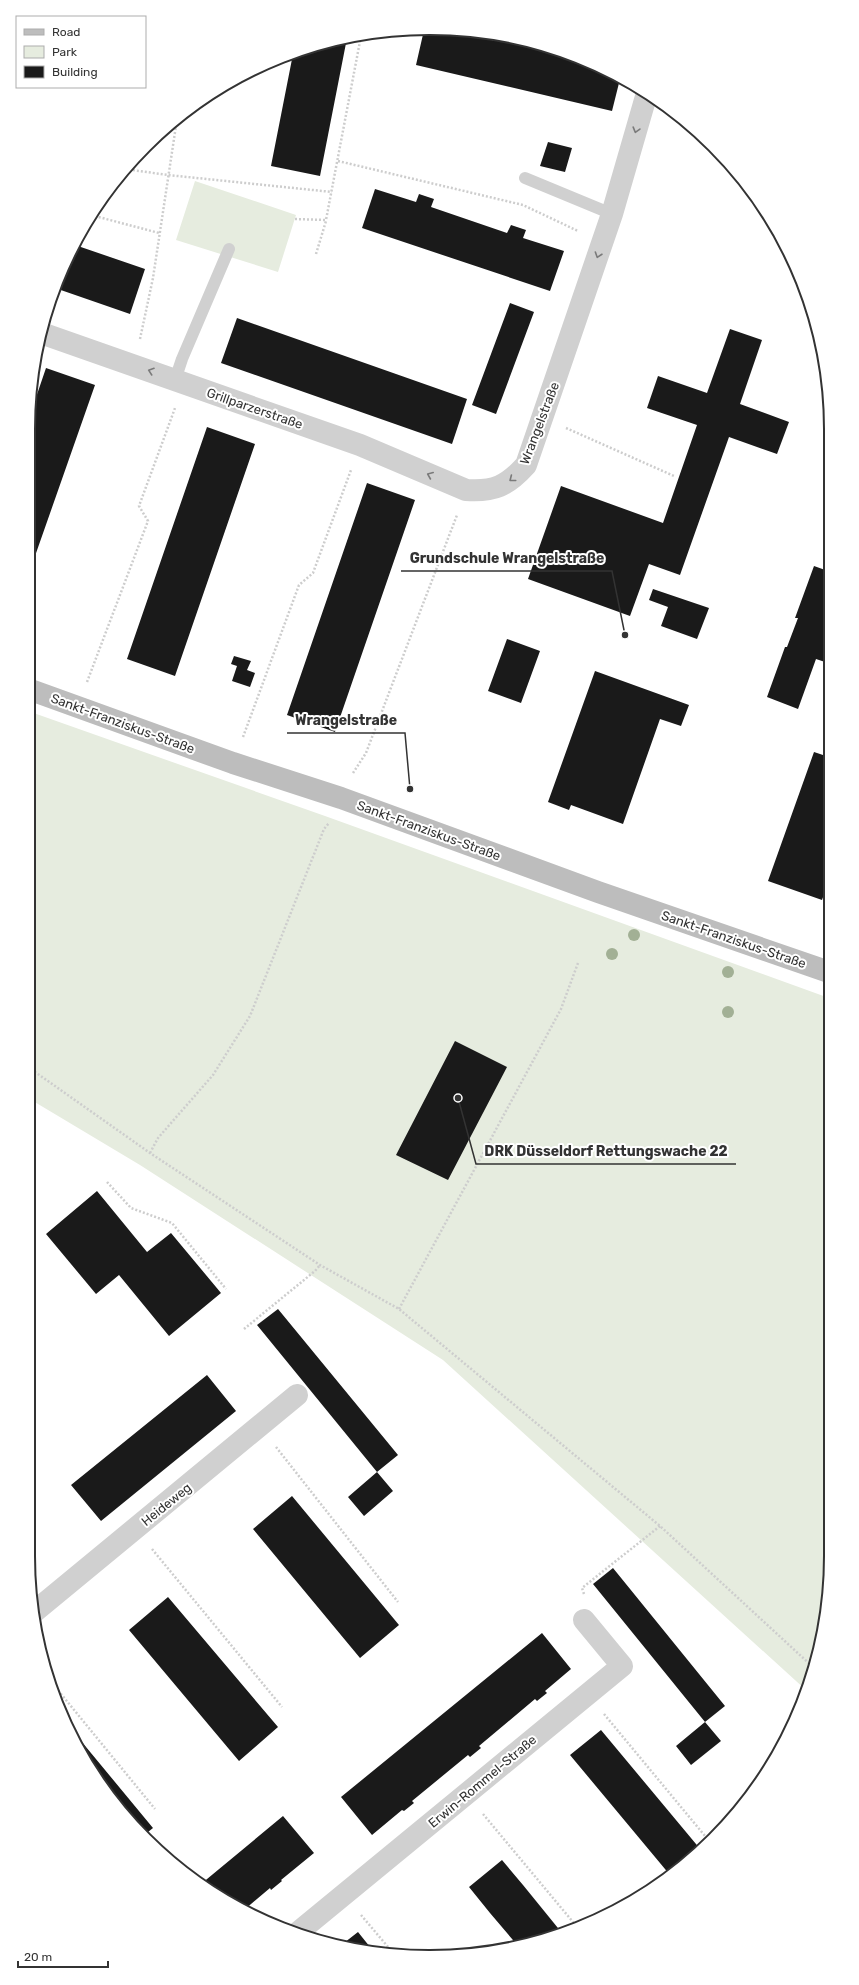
<svg xmlns="http://www.w3.org/2000/svg" width="859" height="1985" font-family="Rubik,sans-serif">
	<rect width="100%" height="100%" fill="#fff"/>
	<!-- green -->
	<path fill="#e6ecdf" d="M195 181 296 215 278 272 176 240Z
		M28 711 325 816 829 998 831 1555 823 1634 807 1691 443 1360 140 1165 28 1098Z"/>
	<!-- building -->
	<path fill="#1a1a1a" d="M424 30 476 31 562 51 620 79 612 111 416 65Z
		M347 38 320 176 271 166 293 54 326 42Z
		M159 135 158 144 151 143Z
		M548 142 572 148 565 172 540 166Z
		M375 189 416 202 419 194 434 199 431 207 507 233 511 225 526 230 523 238 564 251 550 291 362 228Z
		M75 245 145 269 130 314 55 288Z
		M510 303 534 312 496 414 472 405Z
		M237 318 467 399 452 444 221 363Z
		M730 329 762 340 740 404 789 422 777 454 729 437 680 575 649 564 630 616 528 579 561 486 663 523 697 425 647 408 658 376 707 393Z
		M46 368 95 385 28 576V429L29 418Z
		M207 427 255 444 175 676 127 659Z
		M367 483 415 500 335 732 287 715Z
		M814 566 828 571V663L816 659 798 709 767 697 785 647H787L798 618H795Z
		M653 589 709 608 697 639 661 626 668 607 649 600Z
		M507 639 540 651 521 703 488 691Z
		M234 656 251 661 247 670 255 673 250 687 232 681 237 666 231 664Z
		M595 671 689 705 681 726 660 719 623 824 571 805 569 810 548 802Z
		M814 752 829 757V880L822 900 768 881Z
		M455 1041 507 1067 448 1180 396 1155Z
		M97 1191 147 1252 171 1233 221 1293 169 1336 119 1275 96 1294 46 1234Z
		M278 1309 398 1455 377 1472 257 1325Z
		M207 1375 236 1411 101 1521 71 1485Z
		M377 1472 393 1491 364 1516 348 1497Z
		M292 1496 399 1625 360 1658 253 1529Z
		M28 1537 35 1546 28 1552Z
		M613 1568 725 1706 705 1722 593 1584Z
		M168 1597 278 1727 239 1761 129 1630Z
		M542 1633 571 1669 545 1691 547 1693 537 1701 535 1699 479 1746 481 1748 470 1757 468 1755 412 1801 414 1803 404 1811 402 1810 372 1835 341 1797Z
		M705 1722 721 1741 691 1765 676 1746Z
		M67 1724 153 1828 143 1836 127 1820 82 1756Z
		M601 1730 701 1850 670 1875 570 1755Z
		M283 1816 314 1853 281 1880 282 1881 271 1890 270 1888 244 1910 229 1903 201 1884Z
		M502 1860 523 1885 562 1933 518 1946 490 1913 469 1887Z
		M358 1932 374 1952 340 1946Z"/>
	<g fill="none" stroke-linecap="round" stroke-linejoin="round">
		<!-- path -->
		<path stroke="#cdcdcd" stroke-width="2.5" stroke-dasharray="2 2" stroke-linecap="butt" d="M338 161 523 205 578 231
			M125 169 168 175 332 192
			M91 215 159 233
			M295 219 326 220 361 36
			M316 254 326 221
			M140 339 153 278 177 119
			M566 428 674 476
			M87 682 148 521 139 506 175 408
			M243 737 299 585 313 573 351 470
			M353 773 366 753 457 515
			M28 1067 150 1153 320 1265 399 1309 660 1526 814 1668
			M150 1153 158 1138 213 1075 250 1016 324 829 329 823
			M107 1182 131 1208 172 1223 226 1289
			M399 1309 561 1009 578 963
			M244 1329 315 1271 320 1265
			M276 1447 398 1602
			M152 1549 282 1707
			M584 1594 582 1588 660 1526
			M48 1678 155 1809
			M604 1714 710 1842
			M483 1814 578 1928
			M361 1915 394 1954"/>
		<!-- service -->
		<path stroke="#d0d0d0" stroke-width="12" d="M525 178 612 214
			M175 380 182 359 229 249"/>
		<!-- minor -->
		<path stroke="#d0d0d0" stroke-width="22" d="M41 333 360 445 466 490C494 492 507 486 526 465L612 214 647 93
			M34 1612 297 1395
			M296 1934 622 1666 584 1620"/>
		<!-- secondary -->
		<path stroke="#bdbdbd" stroke-width="22" d="M28 689 233 763 341 798 598 892 829 972"/>
	</g>
	<!-- trees -->
	<g fill="#a2b095">
		<circle cx="634" cy="935" r="6"/>
		<circle cx="612" cy="954" r="6"/>
		<circle cx="728" cy="972" r="6"/>
		<circle cx="728" cy="1012" r="6"/>
	</g>
	<!-- one-way arrows -->
	<defs><path id="oneway-chevron" d="M-2-3.5L2.5 0L-2 3.5" fill="none" stroke-width="1.6" stroke-linecap="round" stroke-linejoin="round"/></defs>
	<g stroke="#7a7a7a">
		<use href="#oneway-chevron" transform="translate(636 130) rotate(106)"/>
		<use href="#oneway-chevron" transform="translate(598 255) rotate(109)"/>
		<use href="#oneway-chevron" transform="translate(151 371) rotate(-161)"/>
		<use href="#oneway-chevron" transform="translate(430 475) rotate(-157)"/>
		<use href="#oneway-chevron" transform="translate(512 479) rotate(142)"/>
	</g>
	<g text-anchor="middle" stroke-width="4" stroke-linejoin="round" paint-order="stroke">
		<!-- street labels -->
		<g font-size="13" fill="#333" stroke="#fff">
			<text transform="translate(255 408) rotate(19)" y="5">Grillparzerstraße</text>
			<text transform="translate(539 423) rotate(-69)" y="5">Wrangelstraße</text>
			<text transform="translate(123 723) rotate(20)" y="5">Sankt-Franziskus-Straße</text>
			<text transform="translate(429 830) rotate(20)" y="5">Sankt-Franziskus-Straße</text>
			<text transform="translate(734 939) rotate(19)" y="5">Sankt-Franziskus-Straße</text>
			<text transform="translate(166 1504) rotate(-39)" y="5">Heideweg</text>
			<text transform="translate(482 1781) rotate(-40)" y="5">Erwin-Rommel-Straße</text>
		</g>
	</g>
	<!-- crop -->
	<path d="M0 0H859V1985H0ZM429 35H430A394 394 0 0 1 824 429V1556A394 394 0 0 1 430 1950H429A394 394 0 0 1 35 1556V429A394 394 0 0 1 429 35Z" fill="#fff" fill-rule="evenodd"/>
	<path fill="none" stroke="#333" stroke-width="2" d="M429 35H430A394 394 0 0 1 824 429V1556A394 394 0 0 1 430 1950H429A394 394 0 0 1 35 1556V429A394 394 0 0 1 429 35Z"/>
	<!-- callouts -->
	<path fill="none" stroke="#333" stroke-width="1.5" d="M625 635L612 571H401M410 789L405 733H287M458 1098L476 1164H736"/>
	<g fill="#333" stroke="#fff" stroke-width="1.5">
		<circle cx="625" cy="635" r="4"/>
		<circle cx="410" cy="789" r="4"/>
		<circle cx="458" cy="1098" r="4"/>
	</g>
	<g font-size="14" text-anchor="middle" font-weight="bold" fill="#333" stroke="#fff" stroke-width="4" stroke-linejoin="round" paint-order="stroke">
		<text x="507" y="563">Grundschule Wrangelstraße</text>
		<text x="346" y="725">Wrangelstraße</text>
		<text x="606" y="1156">DRK Düsseldorf Rettungswache 22</text>
	</g>
	<!-- legend -->
	<rect x="16" y="16" width="130" height="72" fill="#ffffff" stroke="#adadad"/>
	<rect x="24" y="29" width="20" height="6" fill="#bdbdbd" stroke="#adadad"/>
	<text x="52" y="36" font-size="12" fill="#333333">Road</text>
	<rect x="24" y="46" width="20" height="12" fill="#e6ecdf" stroke="#adadad"/>
	<text x="52" y="56" font-size="12" fill="#333333">Park</text>
	<rect x="24" y="66" width="20" height="12" fill="#1a1a1a" stroke="#adadad"/>
	<text x="52" y="76" font-size="12" fill="#333333">Building</text>
	<!-- scale -->
	<path d="M18 1961v6h90v-6" fill="none" stroke="#333333" stroke-width="2"/>
	<text x="24" y="1961" font-size="12" fill="#333333" stroke="#ffffff" stroke-width="3" paint-order="stroke">20 m</text>
</svg>
